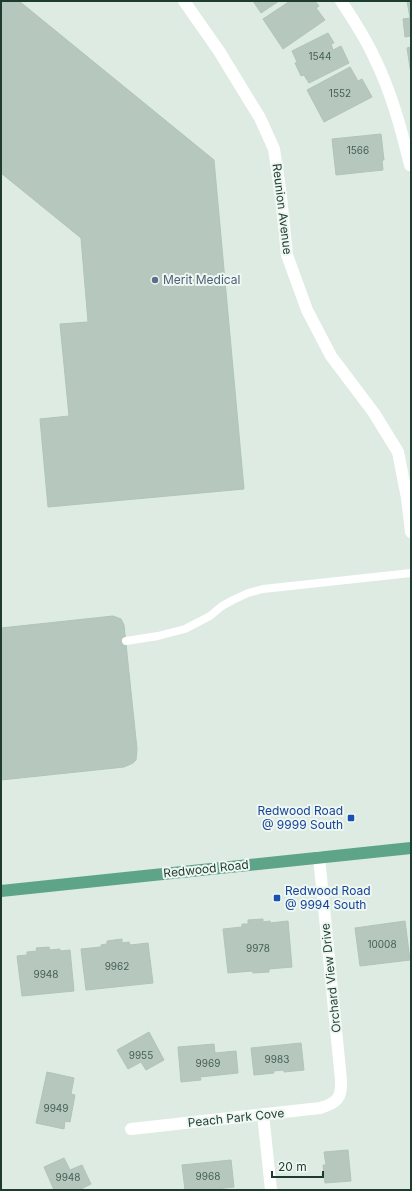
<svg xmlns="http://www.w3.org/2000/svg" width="412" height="1191" font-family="Inter,sans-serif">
	<rect width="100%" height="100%" fill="#ddebe3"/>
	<!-- building -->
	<path fill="#b6c8be" stroke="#b0c4b9" d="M1 1H19L214 160 244 489 48 507 40 419 69 416 60 324 88 322 81 238 1 173Z
		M253 1H279L261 13Z
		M290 1H315L319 6 316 8 325 20 283 49 263 19Z
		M407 1H411V36L405 37 403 19 410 18Z
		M328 33 334 43 331 44 333 50 341 46 349 63 309 83 304 75 301 76 295 63 297 62 292 51Z
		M411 47V74L407 48Z
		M350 67 358 81 362 79 372 97 324 122 307 90Z
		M381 134 384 160H382L383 170 336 175 332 139Z
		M113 616 121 619 124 625 137 749 136 760 133 763 124 767 1 780V628Z
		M263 919V922L270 921V923L288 921 292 967 269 969V972L253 973 252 971 228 973 223 929 242 927V924H248V920Z
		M405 921 410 960 360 966 355 928Z
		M122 939V943L129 942 130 945 148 943 153 983 86 990 81 949 101 947V945L107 944V941Z
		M49 947 50 950 60 949V951L70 950 74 991 22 996 17 956 27 955V952L37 951 36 948Z
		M149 1032 164 1060 146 1070 141 1062 128 1069 117 1050Z
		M301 1043 304 1070 284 1072V1070L273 1071 274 1073 254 1075 251 1048Z
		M214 1044 215 1053 236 1051 238 1073 200 1077 201 1080 181 1082 178 1047Z
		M47 1072 74 1078 71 1094 75 1095 70 1122 65 1121 64 1129 36 1123Z
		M348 1150 351 1181 325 1183 323 1165H326L324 1152Z
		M64 1158 70 1170 82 1165 91 1184 79 1190H54L44 1167Z
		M231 1160 234 1187 207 1190H185L182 1165Z"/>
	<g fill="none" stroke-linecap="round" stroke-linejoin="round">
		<!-- lane -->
		<path stroke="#fff" stroke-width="8" d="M126 641 158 636 185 629 210 616 222 606 233 600 248 593 263 589 411 573"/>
		<!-- street -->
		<path stroke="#fff" stroke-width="12" d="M341 1C353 19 365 37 374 57 391 91 401 128 410 165
			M263 1114 271 1190
			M131 1129 320 1108C337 1103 342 1098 341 1080L319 857"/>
		<!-- secondary -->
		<path stroke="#fff" stroke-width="12" d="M184 1 219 51 260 118 274 149 281 196 287 255 307 310 331 356 374 413 398 452 407 498 411 532"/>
		<!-- primary -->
		<path stroke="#5ea488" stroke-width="12" d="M1 891 411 848"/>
	</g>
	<!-- markers -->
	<circle fill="#5c6f8a" stroke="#eef7f1" stroke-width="1.5" cx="155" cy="280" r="4"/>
	<g fill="#1a4fb4" stroke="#eef7f1" stroke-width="1.5">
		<rect x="347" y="814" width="8" height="8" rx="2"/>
		<rect x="273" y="894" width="8" height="8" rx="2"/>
	</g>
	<g text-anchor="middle" stroke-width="4" stroke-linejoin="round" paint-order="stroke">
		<!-- number labels -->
		<g font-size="10" fill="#445e53">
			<text x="320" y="60">1544</text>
			<text x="340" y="97">1552</text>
			<text x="358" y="154">1566</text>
			<text x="382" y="948">10008</text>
			<text x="258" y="952">9978</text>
			<text x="117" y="970">9962</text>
			<text x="46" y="978">9948</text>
			<text x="141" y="1059">9955</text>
			<text x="277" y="1063">9983</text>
			<text x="208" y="1067">9969</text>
			<text x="56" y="1112">9949</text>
			<text x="208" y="1180">9968</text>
			<text x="68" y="1181">9948</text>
		</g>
		<!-- street labels -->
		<g font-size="12" fill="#1e3b2f" stroke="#eef7f1">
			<text transform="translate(282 209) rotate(83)" y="4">Reunion Avenue</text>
			<text transform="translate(206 869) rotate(-6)" y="4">Redwood Road</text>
			<text transform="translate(331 978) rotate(-96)" y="4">Orchard View Drive</text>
			<text transform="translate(236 1118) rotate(-6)" y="4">Peach Park Cove</text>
		</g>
		<!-- service labels -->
		<g font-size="12" fill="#4e5e75" stroke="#eef7f1" text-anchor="start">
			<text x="163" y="284">Merit Medical</text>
		</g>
		<!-- transit labels -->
		<g font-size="12" fill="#164399" stroke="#eef7f1" text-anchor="end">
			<text x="343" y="815">Redwood Road<tspan x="343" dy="14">@ 9999 South</tspan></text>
			<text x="285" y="895" text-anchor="start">Redwood Road<tspan x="285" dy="14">@ 9994 South</tspan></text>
		</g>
	</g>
	<!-- border -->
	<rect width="412" height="1191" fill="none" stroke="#1e3b2f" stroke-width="4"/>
	<!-- scale -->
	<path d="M272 1171v6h51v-6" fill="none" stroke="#1e3b2f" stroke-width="2"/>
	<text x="278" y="1171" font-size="12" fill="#1e3b2f" stroke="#eef7f1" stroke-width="3" paint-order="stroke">20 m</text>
</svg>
